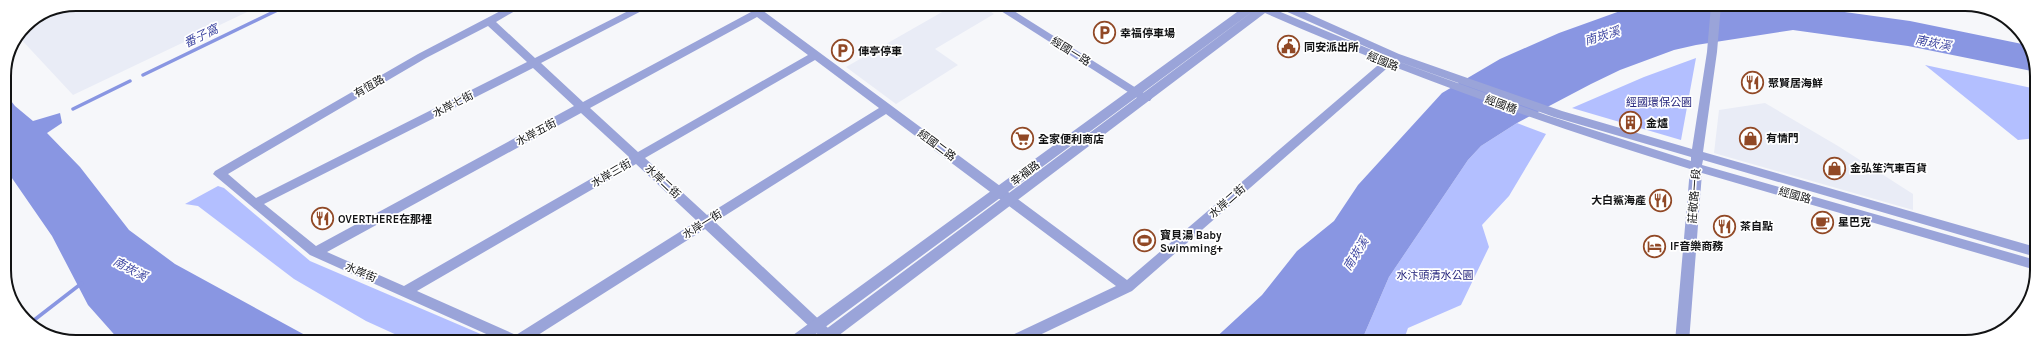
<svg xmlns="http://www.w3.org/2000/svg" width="2041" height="346" font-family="Karla,'Noto Sans TC',sans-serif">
	<rect width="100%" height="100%" fill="#f6f7fa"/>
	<!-- built -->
	<path fill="#e9ecf6" d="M76 4H264L73 95 18 36 25 25 49 9Z
		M956 4H980L994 14 935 49 958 65 896 104 846 67Z
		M1765 103 1838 146 1913 194V210L1714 153 1719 110Z"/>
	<!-- green -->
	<path fill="#b3bfff" d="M1696 58 1681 140 1572 108 1644 77Z
		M1925 65 2036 89V138L2018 140Z
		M1517 123 1546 134 1509 196 1482 225 1489 247 1461 305 1408 328 1403 342H1361L1389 277 1468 160 1481 146Z
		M218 186 224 188 310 261 497 341H410L366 321 294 279 198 206 185 204Z"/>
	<!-- water -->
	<path fill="#8996e2" d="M1647 5H1794L1910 21 2027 45 2036 62V72L1908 46 1793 30 1696 45 1674 50 1620 70 1591 84 1517 123 1481 146 1468 160 1389 277 1361 342H1211L1262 295 1297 251 1334 221 1358 185 1442 93 1500 59 1559 33 1623 10Z
		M4 92 15 106 33 121 60 113 62 123 47 133 80 167 129 230 175 264 316 341H120L88 305 52 236 5 168Z"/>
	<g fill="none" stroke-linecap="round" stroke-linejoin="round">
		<!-- stream -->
		<path stroke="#8996e2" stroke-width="3.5" d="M143 75 290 4
			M73 109 130 81
			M29 324 82 283"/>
		<!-- minor -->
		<path fill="#9aa4d9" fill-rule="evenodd" d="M514 4H527L496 22 535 58 642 4H655L541 63 583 102 751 12 742 4H754L1127 280 1384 60H1392L1393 63 1132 291 1025 342H1004L1006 338 1116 286 886 114 715 222 843 342H826L705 229 527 342H504L310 255 213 174 215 171 418 54ZM757 17 808 55 638 152 590 108ZM488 26 527 62 256 198 228 174 426 58ZM815 60 879 108 707 215 645 158ZM533 68 574 106 316 246 264 204ZM581 113 629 157 404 286 327 252ZM636 164 697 221 516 335 417 291Z
			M990 4H1003L1152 98 1150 101H1142Z"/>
		<!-- tertiary -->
		<path fill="#9aa4d9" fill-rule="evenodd" d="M1248 4H1287L1399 54 1562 111 1692 149 1707 52 1711 5H1721L1717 52 1703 152 2036 247V257L1703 160 1702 165 2036 260V270L1702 173 1689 342H1675L1690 169C1545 125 1404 74 1265 13L830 342H812L814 338 1256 9 805 342H787L789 338ZM1274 6 1391 58 1271 8ZM1391 59 1554 117 1691 157V161L1546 115Z"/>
	</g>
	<!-- icons -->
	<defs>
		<symbol id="parking-ring" viewBox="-11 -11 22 22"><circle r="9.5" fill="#fff" stroke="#914926" stroke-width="1.5"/><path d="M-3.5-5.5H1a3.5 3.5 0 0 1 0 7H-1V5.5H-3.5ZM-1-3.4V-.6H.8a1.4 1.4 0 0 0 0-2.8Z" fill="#914926"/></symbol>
		<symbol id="civic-ring" viewBox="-11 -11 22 22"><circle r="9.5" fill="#fff" stroke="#914926" stroke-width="1.5"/><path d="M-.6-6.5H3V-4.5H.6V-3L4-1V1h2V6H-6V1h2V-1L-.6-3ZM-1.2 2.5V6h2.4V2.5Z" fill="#914926"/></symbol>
		<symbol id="restaurant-ring" viewBox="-11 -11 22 22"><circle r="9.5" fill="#fff" stroke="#914926" stroke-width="1.5"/><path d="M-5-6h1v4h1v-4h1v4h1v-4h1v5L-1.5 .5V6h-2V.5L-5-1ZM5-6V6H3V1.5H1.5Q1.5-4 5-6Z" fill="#914926"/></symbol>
		<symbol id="building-ring" viewBox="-11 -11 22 22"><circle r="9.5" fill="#fff" stroke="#914926" stroke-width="1.5"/><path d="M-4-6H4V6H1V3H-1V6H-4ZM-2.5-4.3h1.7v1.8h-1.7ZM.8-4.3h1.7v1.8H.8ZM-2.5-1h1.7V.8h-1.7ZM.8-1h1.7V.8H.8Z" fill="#914926"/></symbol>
		<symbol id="shop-ring" viewBox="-11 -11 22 22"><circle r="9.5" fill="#fff" stroke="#914926" stroke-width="1.5"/><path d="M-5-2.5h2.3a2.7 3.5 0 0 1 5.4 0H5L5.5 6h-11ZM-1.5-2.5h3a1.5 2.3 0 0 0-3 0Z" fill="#914926"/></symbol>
		<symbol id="supermarket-ring" viewBox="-11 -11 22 22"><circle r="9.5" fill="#fff" stroke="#914926" stroke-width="1.5"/><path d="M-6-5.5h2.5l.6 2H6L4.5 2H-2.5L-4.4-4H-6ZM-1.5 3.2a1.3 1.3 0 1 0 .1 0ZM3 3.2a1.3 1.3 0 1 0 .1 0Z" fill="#914926"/></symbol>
		<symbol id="cafe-ring" viewBox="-11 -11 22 22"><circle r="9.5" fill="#fff" stroke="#914926" stroke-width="1.5"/><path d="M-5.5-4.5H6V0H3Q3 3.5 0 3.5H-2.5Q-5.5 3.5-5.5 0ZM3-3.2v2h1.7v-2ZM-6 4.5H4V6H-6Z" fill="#914926"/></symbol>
		<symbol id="stadium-ring" viewBox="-11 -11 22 22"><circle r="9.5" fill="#fff" stroke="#914926" stroke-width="1.5"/><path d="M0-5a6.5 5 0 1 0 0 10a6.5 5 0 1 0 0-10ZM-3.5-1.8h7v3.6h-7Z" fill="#914926"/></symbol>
		<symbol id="hotel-ring" viewBox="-11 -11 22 22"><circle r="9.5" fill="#fff" stroke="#914926" stroke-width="1.5"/><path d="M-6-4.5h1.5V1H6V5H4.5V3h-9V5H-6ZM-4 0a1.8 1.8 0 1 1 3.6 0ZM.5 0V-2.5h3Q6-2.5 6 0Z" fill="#914926"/></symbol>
	</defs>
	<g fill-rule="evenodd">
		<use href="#parking-ring" x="1092" y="20" width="25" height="25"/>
		<use href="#civic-ring" x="1276" y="34" width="25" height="25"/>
		<use href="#parking-ring" x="830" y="38" width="25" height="25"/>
		<use href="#restaurant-ring" x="1740" y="70" width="25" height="25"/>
		<use href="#building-ring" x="1618" y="110" width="25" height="25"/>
		<use href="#shop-ring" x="1738" y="126" width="25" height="25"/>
		<use href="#supermarket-ring" x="1010" y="126" width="25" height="25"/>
		<use href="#shop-ring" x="1822" y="156" width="25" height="25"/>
		<use href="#restaurant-ring" x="1648" y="188" width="25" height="25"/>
		<use href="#restaurant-ring" x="310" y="206" width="25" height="25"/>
		<use href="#cafe-ring" x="1810" y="210" width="25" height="25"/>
		<use href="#restaurant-ring" x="1712" y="214" width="25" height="25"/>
		<use href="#stadium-ring" x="1132" y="228" width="25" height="25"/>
		<use href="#hotel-ring" x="1642" y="234" width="25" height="25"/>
	</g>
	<g text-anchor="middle" stroke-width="3.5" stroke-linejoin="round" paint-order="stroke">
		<!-- poi labels -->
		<g font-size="11" font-weight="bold" fill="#121314" stroke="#fff" text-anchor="start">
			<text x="1120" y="37">幸福停車場</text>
			<text x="1304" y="51">同安派出所</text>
			<text x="858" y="55">俥亭停車</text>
			<text x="1768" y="87">聚賢居海鮮</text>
			<text x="1646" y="127">金爐</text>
			<text x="1766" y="142">有情門</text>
			<text x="1038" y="143">全家便利商店</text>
			<text x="1850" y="172">金弘笙汽車百貨</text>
			<text x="1646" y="204" text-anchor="end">大白鯊海產</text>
			<text x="338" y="223">OVERTHERE在那裡</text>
			<text x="1838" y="226">星巴克</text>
			<text x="1740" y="230">茶自點</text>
			<text x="1160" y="239">寶貝湯 Baby<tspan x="1160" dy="13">Swimming+</tspan></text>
			<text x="1670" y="250">IF音樂商務</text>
		</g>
		<!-- street labels -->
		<g font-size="11" fill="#121314" stroke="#fff">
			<text transform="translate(1071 51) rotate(32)" y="4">經國一路</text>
			<text transform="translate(1383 61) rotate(22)" y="4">經國路</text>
			<text transform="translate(369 86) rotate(-30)" y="4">有恆路</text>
			<text transform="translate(453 104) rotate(-27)" y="4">水岸七街</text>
			<text transform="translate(1501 104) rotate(20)" y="4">經國橋</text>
			<text transform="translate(536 132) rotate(-28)" y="4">水岸五街</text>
			<text transform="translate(937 145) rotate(37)" y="4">經國二路</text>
			<text transform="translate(611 173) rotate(-30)" y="4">水岸三街</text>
			<text transform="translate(1025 173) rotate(-37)" y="4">幸福路</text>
			<text transform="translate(663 181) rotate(43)" y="4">水岸二街</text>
			<text transform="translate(1795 195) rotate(16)" y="4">經國路</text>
			<text transform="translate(1694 196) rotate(-86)" y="4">莊敬路一段</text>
			<text transform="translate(1227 201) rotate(-41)" y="4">水岸二街</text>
			<text transform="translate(702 224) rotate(-32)" y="4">水岸一街</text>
			<text transform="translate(361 272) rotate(23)" y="4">水岸街</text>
		</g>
		<!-- park labels -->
		<g font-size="11" fill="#27277e" stroke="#fff">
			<text x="1659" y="106">經國環保公園</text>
			<text x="1435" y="279">水汴頭清水公園</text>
		</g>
		<!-- water labels -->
		<g font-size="12" font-style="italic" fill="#424aa3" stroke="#fff">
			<text transform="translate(201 36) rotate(-26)" y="4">番子窩</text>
			<text transform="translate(1602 36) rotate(-17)" y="4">南崁溪</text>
			<text transform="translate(1933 43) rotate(11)" y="4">南崁溪</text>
			<text transform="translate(1356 254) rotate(-58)" y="4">南崁溪</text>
			<text transform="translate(130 269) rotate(28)" y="4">南崁溪</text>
		</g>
	</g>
	<!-- crop -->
	<path d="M0 0H2041V346H0ZM76 11H1965A65 65 0 0 1 2030 76V270A65 65 0 0 1 1965 335H76A65 65 0 0 1 11 270V76A65 65 0 0 1 76 11Z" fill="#fff" fill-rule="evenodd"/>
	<path fill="none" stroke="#121314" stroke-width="2" d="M76 11H1965A65 65 0 0 1 2030 76V270A65 65 0 0 1 1965 335H76A65 65 0 0 1 11 270V76A65 65 0 0 1 76 11Z"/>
</svg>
